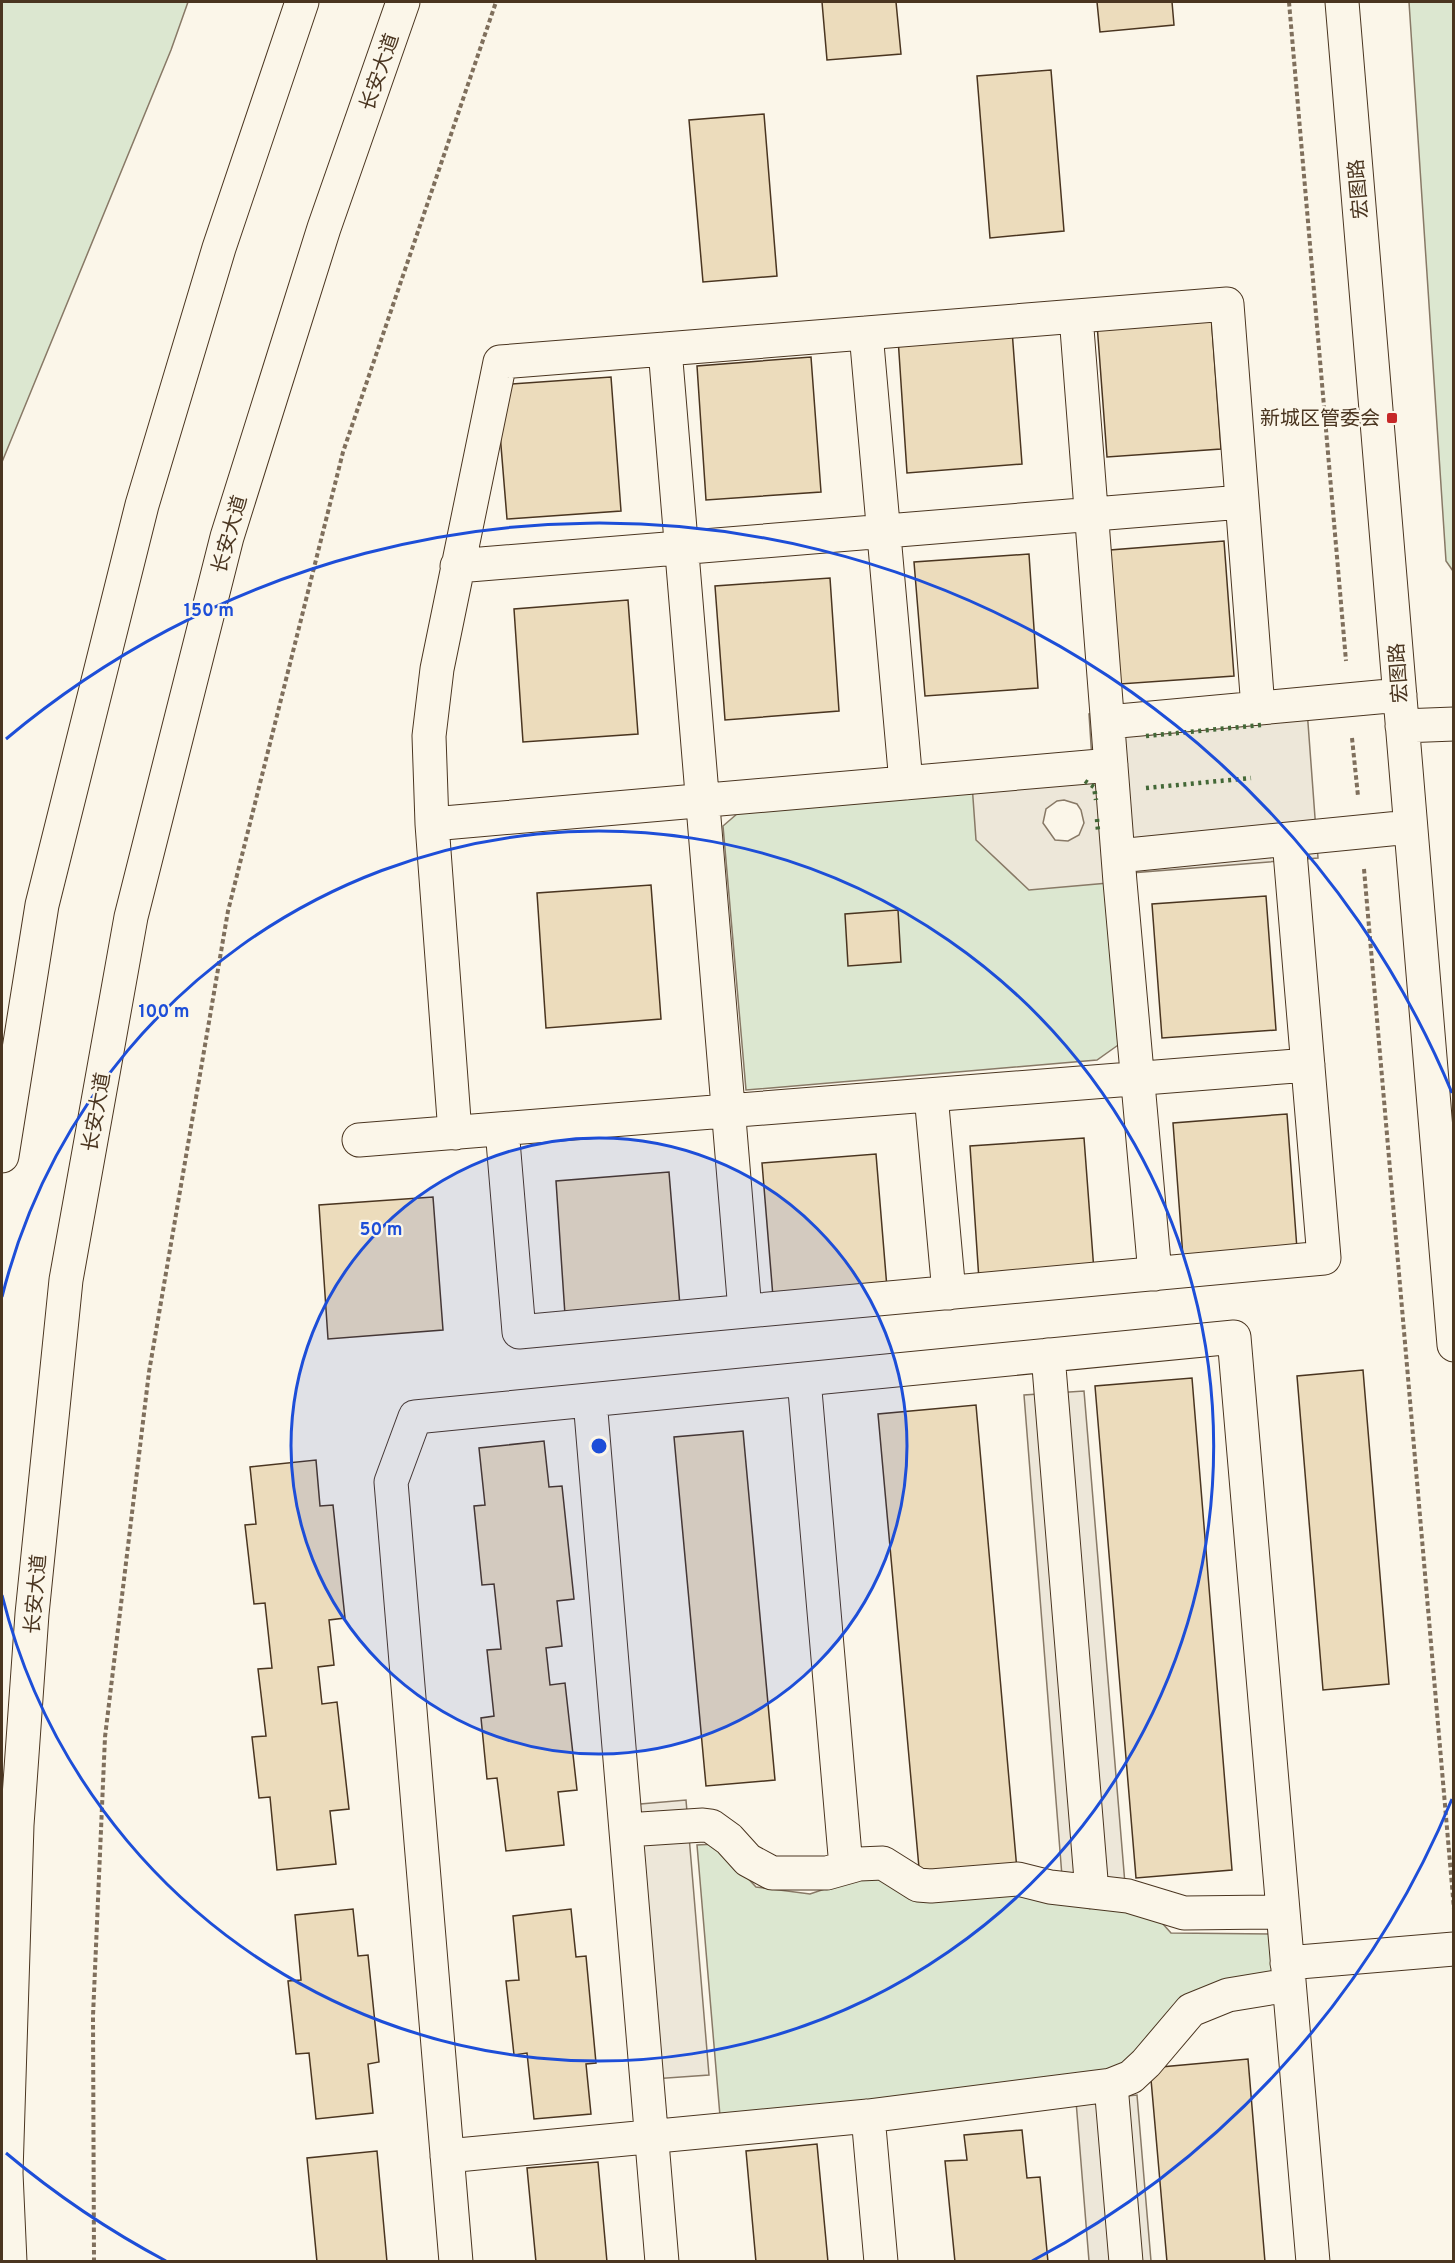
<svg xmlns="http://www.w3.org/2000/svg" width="1455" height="2263" font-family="Overpass,'Noto Sans SC',sans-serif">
	<rect width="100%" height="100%" fill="#fbf6e9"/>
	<!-- green -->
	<path fill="#dce7d0" stroke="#887966" stroke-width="1.5" d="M2 2H188L171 50 2 462Z
		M1409 2H1453V571L1446 561Z
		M972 786 1108 883 1121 1043 1097 1060 746 1090 723 826 752 801Z
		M716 1844 756 1887 810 1894 872 1873 1147 1906 1171 1933 1272 1934 1279 1980 1229 1987 1115 2075 720 2116 697 1845Z"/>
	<!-- parking -->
	<path fill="#ede7d9" stroke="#887966" stroke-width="1.5" fill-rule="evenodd" d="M1306 696 1318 858 1131 873V881L1029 890 976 840 971 770 1092 760 1089 714ZM1064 800 1077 804 1081 810 1084 823 1079 835 1068 841 1055 840 1043 823 1046 809 1057 801Z
		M1084 1391 1125 1884 1063 1889 1024 1395Z
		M686 1800 709 2075 653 2079 629 1805Z
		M1137 2095 1151 2261H1089L1076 2101Z"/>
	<!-- building -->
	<path fill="#ecdcbc" stroke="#4a3520" stroke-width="1.5" d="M822 2H896L901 54 827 60Z
		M1097 2H1172L1174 25 1100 32Z
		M1051 70 1064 231 990 238 977 76Z
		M764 114 777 276 703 282 689 120Z
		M1211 315 1221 449 1107 457 1097 324Z
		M1012 330 1022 464 907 473 898 338Z
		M811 357 821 492 706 500 697 366Z
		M611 377 621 511 507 519 496 385Z
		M1224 541 1234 676 1120 684 1110 550Z
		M1029 554 1038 688 925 696 914 562Z
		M830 578 839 711 725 720 715 586Z
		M628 600 638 734 523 742 514 609Z
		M651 885 661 1019 546 1028 537 893Z
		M1266 896 1276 1030 1162 1038 1152 904Z
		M898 910 901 962 848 966 845 914Z
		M1287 1114 1297 1249 1183 1257 1173 1123Z
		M1084 1138 1094 1271 979 1280 970 1146Z
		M876 1154 887 1288 773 1297 762 1163Z
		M669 1172 680 1306 565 1315 556 1181Z
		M433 1197 443 1330 328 1339 319 1205Z
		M1363 1370 1389 1684 1323 1690 1297 1376Z
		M1192 1378 1232 1870 1136 1878 1095 1386Z
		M976 1405 1017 1870 920 1879 878 1414Z
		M743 1431 775 1780 706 1786 674 1437Z
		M544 1441 549 1487 562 1486 574 1599 557 1601 562 1646 546 1648 550 1685 565 1683 577 1790 558 1792 564 1845 506 1851 497 1778 487 1779 481 1718 494 1716 487 1650 501 1649 494 1584 482 1585 474 1506 485 1505 479 1448Z
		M316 1460 320 1506 333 1505 345 1618 329 1620 334 1665 318 1667 322 1704 337 1702 349 1809 330 1811 336 1864 277 1870 270 1797 259 1798 252 1737 266 1736 258 1669 272 1668 265 1603 254 1604 245 1525 256 1524 250 1467Z
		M353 1909 358 1956 368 1955 379 2062 368 2064 373 2113 316 2119 309 2053 296 2054 288 1981 301 1980 295 1915Z
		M571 1909 576 1957 586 1956 596 2063 586 2064 591 2114 534 2119 527 2053 514 2055 506 1981 519 1980 513 1916Z
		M1248 2059 1265 2262H1167L1150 2068Z
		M1022 2130 1027 2178 1040 2177 1048 2262H955L945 2161 967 2160 964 2135Z
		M817 2144 828 2262H756L746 2151Z
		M377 2151 387 2262H317L307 2158Z
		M598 2162 607 2262H536L527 2168Z"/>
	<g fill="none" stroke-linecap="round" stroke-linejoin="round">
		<defs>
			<path id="minor" d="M1342 2 1454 1345
				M1076 316 1120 882 1155 1274
				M866 333 906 783
				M457 566 1242 502
				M1108 722 1400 695
				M1402 726 1454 724
				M432 824 1111 765
				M1118 856 1410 827
				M931 1095 949 1293
				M502 1129 519 1332 1324 1258 1289 840
				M455 1133 432 824 429 736 437 669 500 362 665 349
				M359 1140 1308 1065
				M745 1311 665 349 1227 304 1258 708
				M1048 1355 1092 1892
				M804 1379 846 1867
				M590 1400 662 2262
				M626 1830 703 1825 711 1826 729 1839 748 1860 772 1873H827L859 1864 883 1863 918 1885 931 1886 1018 1879 1050 1887 1128 1896 1184 1913 1283 1912
				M1287 1963 1454 1949
				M1111 2085 1126 2262
				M868 2116 881 2262
				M447 2156 868 2116 1111 2085 1131 2077 1146 2063 1191 2010 1228 1995 1289 1985
				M456 2262 391 1482 415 1417 1234 1337 1313 2262"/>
			<path id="major" d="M2 1156 42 905 142 505 219 248 302 2
				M10 2262 6 2173 17 1825 32 1614 66 1280 131 917 227 537 324 228 403 2"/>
		</defs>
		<!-- minor casing -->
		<use href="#minor" stroke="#4a3520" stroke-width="35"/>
		<!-- major casing -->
		<use href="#major" stroke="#4a3520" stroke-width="35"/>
		<!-- path -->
		<path stroke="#7f6f5c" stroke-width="4" stroke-dasharray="4.5 3" stroke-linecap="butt" d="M1289 2 1346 661
			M1352 738 1358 796
			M1364 869 1454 1909
			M94 2262 93 2016 105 1737 149 1372 228 911 343 452 496 2"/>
		<!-- minor -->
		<use href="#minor" stroke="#fbf6e9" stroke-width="33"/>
		<!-- major -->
		<use href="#major" stroke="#fbf6e9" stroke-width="33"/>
		<!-- hedge -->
		<path stroke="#436837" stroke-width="4.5" stroke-dasharray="3 4.5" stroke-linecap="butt" d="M1146 736 1261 725
			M1085 781 1094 787 1096 800
			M1146 788 1251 778
			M1097 819 1098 831"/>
	</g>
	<!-- distance rings -->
	<circle cx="599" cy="1446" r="308" fill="#1d4ed8" fill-opacity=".12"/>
	<g fill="none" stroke="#1d4ed8" stroke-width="3">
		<circle cx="599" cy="1446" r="308"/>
		<path d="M2 1297A615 615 0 1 1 2 1595"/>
		<path d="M1452 1799A923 923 0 0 1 1032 2261M166 2261A923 923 0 0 1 6 2153M6 739A923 923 0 0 1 1452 1093"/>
	</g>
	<!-- markers -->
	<rect fill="#c62828" stroke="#fbf6e9" stroke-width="2" x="1386" y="412" width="12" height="12" rx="3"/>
	<g text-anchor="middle" stroke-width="4.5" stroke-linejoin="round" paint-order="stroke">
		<!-- street labels -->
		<g font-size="20" fill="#4a3520" stroke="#fbf6e9">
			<text transform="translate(379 72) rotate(-71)" y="7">长安大道</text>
			<text transform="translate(1358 189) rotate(-95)" y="7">宏图路</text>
			<text transform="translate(229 534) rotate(-74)" y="7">长安大道</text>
			<text transform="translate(1398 673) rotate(-94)" y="7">宏图路</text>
			<text transform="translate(96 1112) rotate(-80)" y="7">长安大道</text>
			<text transform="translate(35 1594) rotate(-85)" y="7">长安大道</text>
		</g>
		<!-- poi labels -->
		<g font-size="20" fill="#4a3520" stroke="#fbf6e9" text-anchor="end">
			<text x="1380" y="425">新城区管委会</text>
		</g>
	</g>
	<circle cx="599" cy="1446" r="9" fill="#1d4ed8" stroke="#fbf6e9" stroke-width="3"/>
	<g font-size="18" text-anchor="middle" font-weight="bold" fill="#1d4ed8" stroke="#fbf6e9" stroke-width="4.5" stroke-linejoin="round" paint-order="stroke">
		<text x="209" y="616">150 m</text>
		<text x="164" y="1017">100 m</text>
		<text x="381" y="1235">50 m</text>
	</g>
	<!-- border -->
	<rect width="1455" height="2263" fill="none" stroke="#4a3520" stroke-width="6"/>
</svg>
